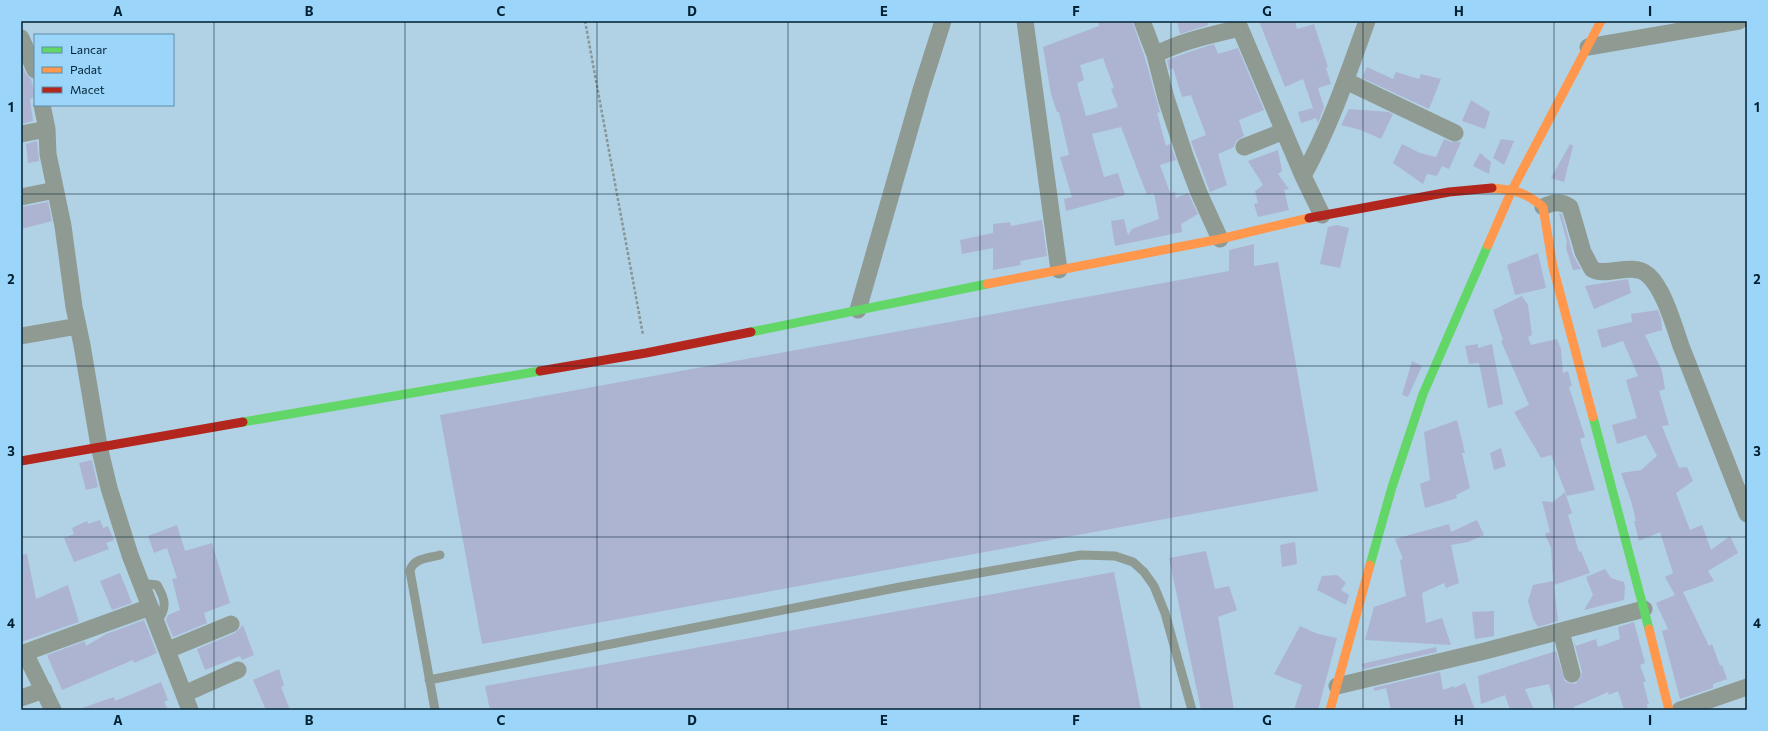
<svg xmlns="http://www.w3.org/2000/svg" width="1768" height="731" font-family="Commissioner,sans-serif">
	<rect width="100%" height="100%" fill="#b1d1e4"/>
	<!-- building -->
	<path fill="#adb4d2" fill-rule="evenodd" d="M1098 21H1132L1145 58 1160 112 1157 113 1166 146 1170 144 1176 160 1160 165 1170 193 1175 192 1176 198 1188 193 1198 214 1181 224 1182 232 1115 246 1111 221 1124 219 1128 235 1132 229 1159 219 1154 193 1147 195 1121 127 1092 134 1104 177 1118 173 1125 195 1066 211 1064 199 1072 197 1060 157 1069 155 1059 112H1057L1051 94 1043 47 1099 26ZM1103 58 1114 88 1111 89 1118 107 1086 116 1077 83 1084 80 1080 65Z
		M1177 21H1207L1208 25 1180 34Z
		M1259 21H1295L1297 29 1314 24 1328 67 1326 68 1331 84 1318 88 1324 107 1318 123 1316 118 1301 123 1298 112 1313 108 1303 79 1285 87Z
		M1214 44 1218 54 1238 48 1264 110 1239 120 1244 136 1236 141 1234 147 1218 154 1227 185 1210 192 1191 141 1206 135 1191 95 1182 97 1173 68 1169 70 1167 60 1189 52Z
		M21 63 26 74 31 79 35 95V97L30 99 33 121 21 124Z
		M1367 67 1393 79 1396 72 1419 79 1421 74 1441 79 1429 109 1362 78Z
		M1471 100 1490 112 1485 129 1462 121Z
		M1349 109 1389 112 1393 114 1381 139 1361 130 1341 125Z
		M1444 139 1451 142H1461L1449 169 1442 166 1437 176 1427 174 1423 184 1393 163 1402 144 1420 153 1436 157Z
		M1501 139 1514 141 1504 165 1493 158Z
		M37 141 39 161 28 163 26 144Z
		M1570 144 1573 146 1564 182 1551 178Z
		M1278 150 1282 171 1278 174 1289 189 1284 190 1289 210 1258 217 1254 204 1258 203 1255 191 1263 185 1248 161Z
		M1480 153 1491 162 1489 174 1473 166Z
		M48 202 52 221 21 229V207Z
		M1559 213 1562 214 1573 255 1581 269 1573 270 1566 248 1567 242Z
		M1042 220 1047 256 1020 261 1021 265 993 270V248L962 254 960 240 993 233V224L1010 222 1011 226Z
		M1337 225 1349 228 1340 268 1320 264 1328 227Z
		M1254 244V266L1278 262 1318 491 482 644 440 415 1229 271V250Z
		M1538 253 1546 288 1515 295 1507 265Z
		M1628 279 1631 293 1594 309 1585 286Z
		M1522 296 1528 305 1532 335 1528 337 1531 345 1557 339 1561 349 1563 373 1568 371 1572 386 1569 387 1585 437 1580 439 1595 490 1567 496 1551 455 1541 458 1514 412 1529 405 1501 341 1503 340 1493 310Z
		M1658 310 1661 318 1662 330 1645 335 1662 371 1665 389 1659 391 1669 425 1662 426 1679 468 1687 467 1693 481 1676 493 1690 530 1702 525 1711 550 1730 536 1738 553 1708 571 1714 581 1683 592 1709 646 1712 644 1720 666 1722 665 1727 679 1713 684V688L1680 699 1662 631 1668 629 1656 603 1675 595 1665 577 1673 573 1660 532 1639 541 1634 521H1636L1631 501 1621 473 1641 470 1657 456 1646 435 1617 444 1612 425 1637 418 1626 380 1638 376 1623 341 1602 348 1597 330 1632 322 1631 314Z
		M1478 344V348L1492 344 1503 404 1488 408 1479 363 1469 364 1465 346Z
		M1412 361 1422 366 1408 397 1402 395Z
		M1457 420 1465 453H1462L1470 488 1456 495 1457 498 1425 508 1420 484 1430 480 1424 432Z
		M1501 448 1506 466 1494 470 1490 453Z
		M92 460 98 487 86 490 79 463Z
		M1565 492 1572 513 1568 515 1579 552 1581 551 1590 573 1554 585 1558 621 1538 627 1533 619 1528 601 1533 585 1553 581 1551 548 1545 534 1550 532 1542 501 1553 502Z
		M100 520 103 528 108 526 114 540 106 543 109 549 74 562 64 538 74 534 72 528 87 521 88 524Z
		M1477 520 1484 535 1468 542 1451 545 1459 583 1446 588 1444 583 1422 593 1426 623 1442 618 1451 645 1365 640 1374 607 1406 596 1400 560 1403 559 1395 539 1449 524 1451 532Z
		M177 525 185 551 212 543 230 603 204 613 207 623 173 637 166 620 168 615 180 610 172 579 177 578 167 548 154 553 148 536Z
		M1295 542 1297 564 1282 567 1280 545Z
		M1206 551 1215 589 1229 586 1237 610 1218 617 1234 710H1201L1169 558Z
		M27 554 36 599 68 585 79 622 21 642V555Z
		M1605 569 1611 578 1624 582 1625 588 1624 600 1584 610 1593 595 1586 577Z
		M1114 572 1141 710H490L485 686Z
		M120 573 132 603 112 610 100 581Z
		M1337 575 1346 583 1341 590 1349 595 1346 605 1317 590 1322 576Z
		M1494 611V636L1475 639 1472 612Z
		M144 620 157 653 134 663 133 660 62 690 47 655 85 641 86 646 106 634Z
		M1634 622 1645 663 1640 665 1646 682H1643L1649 704H1647L1648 710H1624L1618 691 1609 695 1608 692 1574 707V710H1556L1549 684 1525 689 1534 710H1510L1505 695 1481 704 1478 676 1556 651 1565 681 1569 683 1575 684 1581 677 1582 672 1574 642 1576 646 1596 639 1598 647 1620 639 1618 627Z
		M243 625 254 655 242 660 240 656 205 670 197 649 235 633Z
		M1300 626 1318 634 1337 638 1318 710H1294L1302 685 1274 674Z
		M1436 647 1437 652 1364 669 1361 664Z
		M279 669 284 685 281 687 290 710H266L253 680Z
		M1440 672 1443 690 1454 686V688L1465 683 1475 710H1391L1386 688 1375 691 1373 688Z
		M161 682 168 700 164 702 168 710H83L82 708 114 697 115 701Z"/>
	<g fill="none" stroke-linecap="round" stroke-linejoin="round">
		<!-- path -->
		<path stroke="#879696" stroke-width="2.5" stroke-dasharray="3 2" stroke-linecap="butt" d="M585 21 643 335"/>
		<!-- lane -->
		<path stroke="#8e9a92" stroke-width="9" d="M140 583 157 585C166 600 167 608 157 622
			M429 680 900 587 1081 555 1115 556 1133 562 1144 572 1154 586 1165 613 1192 710
			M435 710 410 571C413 558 429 558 440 555"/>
		<!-- street -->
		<path stroke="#8e9a92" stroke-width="17" d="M1025 21 1059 270
			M1142 21 1155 55 1166 98 1185 156 1199 193 1220 239
			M1237 21 1303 176 1322 215
			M21 38 35 70
			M1588 47 1739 21
			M1155 55C1181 41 1211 35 1240 28
			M1346 81 1455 133
			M42 105 47 129 48 154 63 226 74 307 82 345 99 446 109 488 130 555 190 710
			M21 134 47 129
			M1244 147 1284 131
			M1303 176C1330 127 1348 74 1367 21
			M21 197 55 190
			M1543 207C1553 202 1561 201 1570 207L1583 252 1592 269C1606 278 1632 261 1648 275 1664 289 1674 326 1681 346 1703 402 1725 458 1747 514
			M858 310 921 90 943 21
			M21 336 78 326
			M1561 631 1572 674
			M168 650 231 624
			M25 653 53 710
			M21 654 150 607
			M1337 686 1485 651 1644 609
			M184 694 238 670
			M21 698 44 690
			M1680 710 1747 687"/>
		<!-- fast -->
		<path stroke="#63d668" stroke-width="9" d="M751 332 987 284
			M1593 417 1649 629
			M243 422 540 371
			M1370 565 1392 487 1423 394 1488 245"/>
		<!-- slow -->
		<path stroke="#ff974d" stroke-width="9" d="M1492 188C1515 190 1525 192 1543 207L1553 267 1593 417
			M1488 245 1512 190 1601 21
			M987 284 1220 239 1309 218
			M1649 629 1669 710
			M1330 710 1370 565"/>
		<!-- jam -->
		<path stroke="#b3261e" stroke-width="9" d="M1309 218 1449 192 1492 188
			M540 371 646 353 751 332
			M21 461 243 422"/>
	</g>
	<!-- grid -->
	<path fill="none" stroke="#012132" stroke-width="1" stroke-opacity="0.55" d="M214 21V710M405 21V710M597 21V710M788 21V710M980 21V710M1171 21V710M1363 21V710M1554 21V710M21 194H1747M21 366H1747M21 537H1747"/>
	<!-- border -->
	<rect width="1768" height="731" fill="none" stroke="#9bd6fa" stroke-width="44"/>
	<!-- legend -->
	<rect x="34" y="34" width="140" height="72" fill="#9bd6fa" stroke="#5d8eaa"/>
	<rect x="42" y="47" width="20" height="6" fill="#63d668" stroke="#5d8eaa"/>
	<text x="70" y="54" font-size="12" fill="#012132">Lancar</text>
	<rect x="42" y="67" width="20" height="6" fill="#ff974d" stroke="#5d8eaa"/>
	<text x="70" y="74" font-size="12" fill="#012132">Padat</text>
	<rect x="42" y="87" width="20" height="6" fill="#b3261e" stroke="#5d8eaa"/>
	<text x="70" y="94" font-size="12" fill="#012132">Macet</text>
	<rect x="22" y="22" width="1724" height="687" fill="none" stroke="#012132" stroke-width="1.5"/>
	<g font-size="13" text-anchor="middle" font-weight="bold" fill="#012132">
		<text x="118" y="16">A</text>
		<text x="309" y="16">B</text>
		<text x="501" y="16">C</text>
		<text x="692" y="16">D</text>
		<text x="884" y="16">E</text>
		<text x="1076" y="16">F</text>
		<text x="1267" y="16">G</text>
		<text x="1459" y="16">H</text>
		<text x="1650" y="16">I</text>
		<text x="11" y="112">1</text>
		<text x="1757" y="112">1</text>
		<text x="11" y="284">2</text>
		<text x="1757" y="284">2</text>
		<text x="11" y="456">3</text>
		<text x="1757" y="456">3</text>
		<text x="11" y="628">4</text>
		<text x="1757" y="628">4</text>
		<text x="118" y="725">A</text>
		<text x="309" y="725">B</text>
		<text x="501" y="725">C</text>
		<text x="692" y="725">D</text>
		<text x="884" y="725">E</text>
		<text x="1076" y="725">F</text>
		<text x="1267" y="725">G</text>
		<text x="1459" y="725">H</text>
		<text x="1650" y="725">I</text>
	</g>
</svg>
